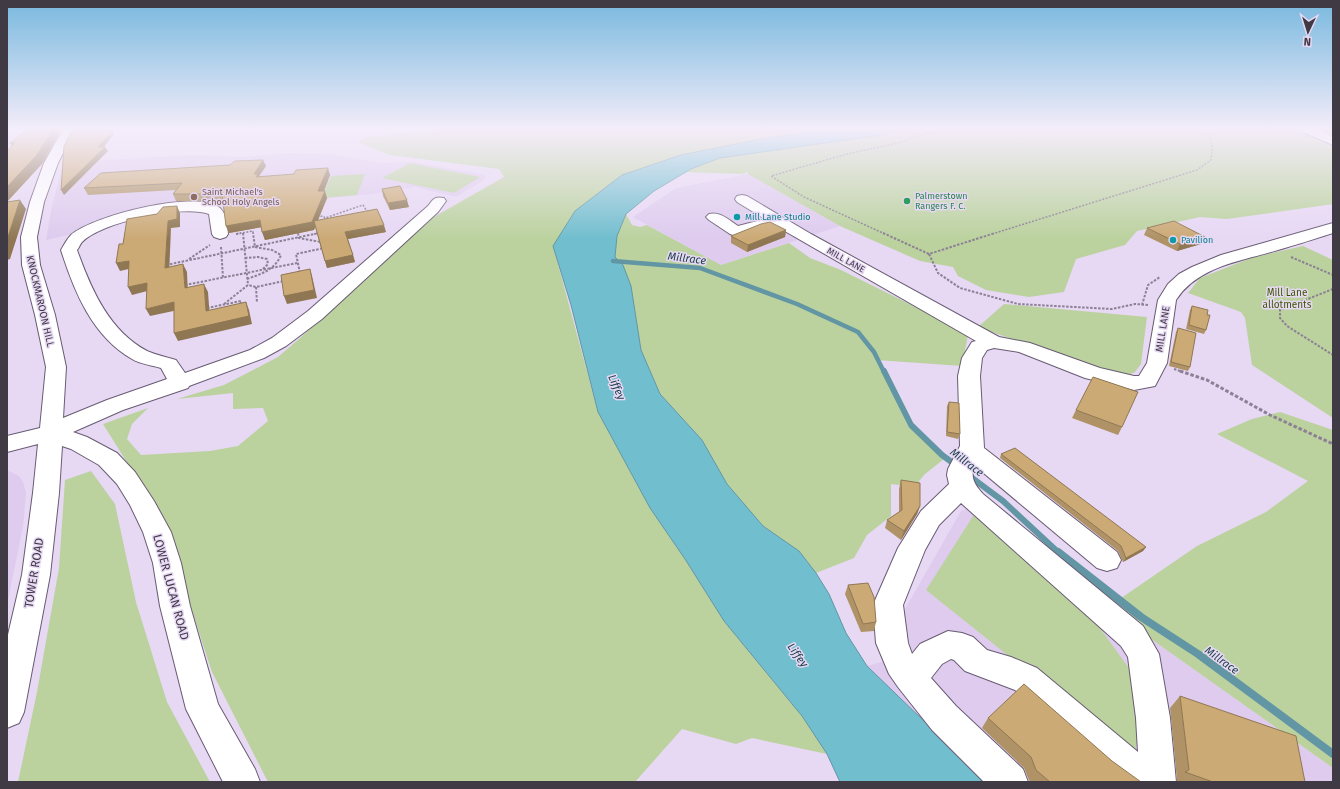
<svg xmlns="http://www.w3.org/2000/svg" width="1340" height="789" font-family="'Fira Sans',sans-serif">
	<rect width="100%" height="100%" fill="#e7d8f4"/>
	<!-- built -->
	<path fill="#decbee" d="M290 153 328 154 383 163 412 162 486 175 484 180 456 197 415 187 373 194 328 198 326 203 261 208 252 200 171 206 85 231 46 240 52 206 63 165 90 161 193 155 240 157Z
		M748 174 840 226 721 265 633 217 676 188Z
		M7 470 19 476 23 482 26 493 23 526 7 605Z
		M987 500 1144 634 1333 768V782H987L867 666 911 654 904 611 961 511Z"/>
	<!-- green -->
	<path fill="#bbd29e" d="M439 129H835L681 155 553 246 598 412 650 508 685 559 724 621 802 716 827 754 752 738 736 744 682 729 635 782H268L212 672 168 538 133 472 103 424 148 408 132 424 127 439 141 455 210 451 238 446 268 421 263 408 233 409V393L177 399 224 385 278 357 299 339 396 250 434 217 504 177 499 169 390 155 358 142 367 137 437 130Z
		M905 129H1296L1333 147V204L1227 219 1200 217 1137 231 1125 245 1076 259 1064 292 1029 297 986 290 958 276 953 267 920 261 840 226 748 174V172L742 174 685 172 720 158 881 135Z
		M410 163 480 177 454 193 382 178Z
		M365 174 357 195 322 198 331 176Z
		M626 214 632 225 640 227 647 225 721 265 789 243 810 258 841 270 966 332 968 335 962 366 876 360 908 426 944 459 925 474 914 487 891 484V516L867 535 854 558 816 573 799 551 763 526 727 484 702 440 660 394 641 350 631 286 615 257 617 236Z
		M1303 246 1333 260V418L1252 365 1245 318 1241 312 1188 293 1200 278 1251 258Z
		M1004 304 1147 317 1141 364 1135 372 1128 375 1117 374 1081 364 978 327Z
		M1280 412 1333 430V768L1144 634 1111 605 1197 546 1266 512 1308 481 1217 434 1252 419Z
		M91 471 115 504 136 602 167 702 210 782H18L37 692 59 568 65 480Z
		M975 513 1097 624 1139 682V734L1134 756 926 590Z"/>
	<!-- water -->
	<path fill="#71bece" stroke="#6296a5" d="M830 129H905L881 135 720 158 691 169 654 191 626 214 617 236 615 257 623 265 631 286 641 350 660 394 702 440 727 484 763 526 799 551 816 573 829 594 846 633 867 666 987 782H840L827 754 802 716 724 621 685 559 650 508 598 412 571 305 553 246 575 211 622 175 681 155 761 139Z"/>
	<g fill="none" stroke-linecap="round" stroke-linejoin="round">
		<!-- stream-far2 -->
		<path stroke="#6296a5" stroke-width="4.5" d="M613 261 700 268 797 304 858 332 874 352 884 372"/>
		<!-- stream-far1 -->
		<path stroke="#6296a5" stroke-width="6" d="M884 371 911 425 942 455 957 466
			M968 475 1003 501 1059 553"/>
		<!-- stream -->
		<path stroke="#6296a5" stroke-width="8" d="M1058 552 1141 617 1198 654 1333 754"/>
		<defs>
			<path id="minor" d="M63 129H75L58 163 44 202 37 237 40 265 55 315 66 367 63 418 107 400 167 379 161 368C151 365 140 364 132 359 92 336 74 291 61 250 64 245 67 239 71 235 92 216 197 189 220 208 227 215 227 225 228 234L226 237 220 239 214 237 212 234 209 214C184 204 101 222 82 242 80 244 79 248 77 250 91 289 109 331 147 351 156 355 167 357 176 360L185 373 250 350 272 338 308 311 428 206C433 199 435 196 444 198L446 201 438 212 322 319 286 346 264 358 189 386 188 388 123 410 73 432 87 437 117 453 135 472 154 501 171 532 181 563 190 606 218 704 255 769 260 782H223L186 709 160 606 153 563 143 532 130 505 117 484 99 465 71 449 62 446 59 493 50 575 24 712 19 723 7 728V639L22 575 33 493 38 444 7 452V436L40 428 46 367 35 315 22 265 21 237 30 202 44 163Z
				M1301 129H1316L1333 136V145L1303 132Z
				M742 195 747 196 811 234 999 337 1030 343 1100 368 1134 376H1139L1147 363 1158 300 1168 284 1179 274 1192 267 1221 255 1333 223V233C1314 239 1296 245 1278 250 1242 261 1198 266 1176 300L1167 363 1155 386 1134 390 1085 378 1019 352 994 348 987 350 982 358 980 376 984 448 1117 552 1121 560 1117 568 1107 571 1097 568 974 465C970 478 975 485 983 494L1143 626 1159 654 1170 718 1176 782H1120L1105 770 1015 690 965 671 954 660 951 659 942 664 931 678 956 706 1023 769 1028 782H984L932 730 898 687 889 674 876 643 873 605 898 548 921 511 949 484 947 475 948 469 960 446 958 376 962 358 972 342 976 341 776 226 736 236 730 234 709 220 706 217 709 214C720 211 729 220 738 226L765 219 737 202 735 199 737 196ZM961 503 1121 646 1128 657 1136 718 1138 752 1037 668 1011 657 987 650 973 637 962 633 948 631 920 644 912 654 908 643 903 605 925 550 939 525Z"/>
		</defs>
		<!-- minor casing -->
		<use href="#minor" stroke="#685b73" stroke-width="2"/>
		<!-- path-far2 -->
		<path stroke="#8c8194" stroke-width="1.5" stroke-dasharray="2 1.5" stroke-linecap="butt" d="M317 217 323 216 325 218 363 205 368 213
			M297 231 298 234
			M236 234 253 231V234
			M314 234 320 233
			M885 234 804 197 771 176 847 154 898 143 939 129
			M992 234 1197 170 1211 160C1213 146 1213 137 1201 129"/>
		<!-- path-far1 -->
		<path stroke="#8c8194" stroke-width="2" stroke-dasharray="2.5 1.5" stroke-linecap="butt" d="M243 233 248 285
			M298 233 299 238 321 242
			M883 233 929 254 995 233
			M236 234 241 233
			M221 247 223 278
			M929 254 938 273 960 288 1018 304 1112 309 1135 304 1149 305
			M1291 257 1333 275
			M245 258 258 257 267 259 268 264 262 270
			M189 259 210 245
			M166 265 319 233
			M300 273 296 254 324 248
			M247 279C261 274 275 270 281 255L272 250 255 247 253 233
			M185 285 297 263
			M256 287 257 303
			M1333 289 1280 310V318L1287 326 1333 355
			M224 304 248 285 256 287 284 281
			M1142 305 1148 285 1160 277
			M207 308 241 301V306
			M1174 369 1183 372"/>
		<!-- path -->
		<path stroke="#8c8194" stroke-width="3" stroke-dasharray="3.5 2" stroke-linecap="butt" d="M1180 371 1207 380 1270 415 1333 444"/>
		<!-- minor -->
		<use href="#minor" fill="#fff" fill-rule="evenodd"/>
	</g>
	<!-- wall -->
	<path fill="#af9265" d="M1319 129H1333V132H1328Z
		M263 160 266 166 259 176 330 175 324 191 327 198 318 220 386 232 348 239 355 262 327 268 315 227 314 230 265 240 261 227 229 233 226 226 223 201H176L173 194 176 190 88 195 84 188Z
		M382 189 409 207 390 210 383 196Z
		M1147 228 1205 237 1201 244 1177 251 1144 235Z
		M786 230 785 237 747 252 731 243V236Z
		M1192 306 1207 315 1206 330 1204 334 1186 329 1190 310Z
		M1178 328 1190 367 1188 371 1169 366 1176 332Z
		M949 402 960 434 958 439 946 436 947 406Z
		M1076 410 1122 427 1118 435 1072 418Z
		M1001 454 1146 547 1143 551 1123 562 1118 551 1000 458Z
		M901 480 920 506 917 514 901 540 885 528 887 520 899 512V489Z
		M848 585 876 622 874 631 861 632 845 594Z
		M1180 696 1305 782H1175L1177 780 1170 708Z
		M988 718 1141 782H1031L1029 780 1024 768 982 728Z"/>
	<!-- shaded-wall -->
	<path fill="#8f7753" d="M53 129H58L60 132 42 164 7 202V187Z
		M113 130 114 134 100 152 98 147Z
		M10 143H15V152Z
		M105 147 108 151 64 195 61 190Z
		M263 160 266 166 259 176 261 181 254 174Z
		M328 168 330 175 321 199 318 191Z
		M325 191 327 198 314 230 265 240 262 232Z
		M20 200 26 209 10 259 7 260V240Z
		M407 200 409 207 390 210 388 203Z
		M177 206 180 213V227L171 228 169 276 165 268 168 221Z
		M260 220 263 227 229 233 226 226Z
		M384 225 386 232 348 239 345 232Z
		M786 230 785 237 747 252 748 245Z
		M1205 237 1201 244 1177 251 1180 244Z
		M353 255 355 262 327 268 325 261Z
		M129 261 133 268 120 271 116 263Z
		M183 264 187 272 188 296 185 288Z
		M310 269 312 276 317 298 287 304 284 296Z
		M147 283 151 290 132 295 128 287Z
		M204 284 208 292 210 319 206 311Z
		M174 302 178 310 150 316 146 309Z
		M246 302 249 310 252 324 178 341 174 333Z
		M920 506 917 514 901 540 904 531Z
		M1146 547 1143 551 1123 562 1126 558Z"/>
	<!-- building -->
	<path fill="#ccaa76" stroke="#8f7753" d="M28 129H53L37 155 7 187V151L15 143H10Z
		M73 129H82L81 130 102 129 101 131 113 130 98 147H105L61 190 64 146Z
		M263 160 254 174H258L256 177 294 174 296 170 328 168 318 191H325L312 222 262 232 260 220 226 226 222 194H173L182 183 84 188 101 173 230 165 235 161Z
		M400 186 407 200 388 203 382 189Z
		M20 200 7 240V202Z
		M177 206V219L168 221 165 268 183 264 185 288 204 284 206 311 246 302 249 316 174 333V302L146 309 147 283 128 287 129 261 116 263 119 244H123L127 219 157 214 163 207Z
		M377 209 384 225 345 232 353 255 325 261 314 221Z
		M1174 221 1205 237 1180 244 1147 228Z
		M770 222 786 230 748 245 731 236 761 224Z
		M310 269 314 290 284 296 281 275Z
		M1192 306 1208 310 1207 315H1210L1206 330 1189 325Z
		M1178 328 1196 333 1190 367 1171 362Z
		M1093 377 1138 392 1122 427 1076 410Z
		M949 402 959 403 960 434 947 432Z
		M1015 448 1146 547 1126 558 1121 546 1001 454Z
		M901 480 920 483V506L904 531 887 520 902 510Z
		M868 583 874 597 876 622 863 624 848 585Z
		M1024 684 1112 761 1141 782H1050L1036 770 1031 757 988 718Z
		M1180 696 1296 736 1305 782H1213L1185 772 1189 770Z"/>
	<!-- sky -->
	<linearGradient id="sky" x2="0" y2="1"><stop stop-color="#78b8de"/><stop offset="0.54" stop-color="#f4edfa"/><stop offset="1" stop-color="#f4edfa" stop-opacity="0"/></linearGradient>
	<rect width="1340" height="239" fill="url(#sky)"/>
	<!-- markers -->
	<circle fill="#8d6e63" stroke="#e7d8f4" stroke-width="1.5" cx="194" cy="197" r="4"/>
	<circle fill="#2e9e5b" stroke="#e7d8f4" stroke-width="1.5" cx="907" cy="201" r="4"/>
	<g fill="#0f9aa8" stroke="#e7d8f4" stroke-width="1.5">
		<circle cx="737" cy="217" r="4"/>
		<circle cx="1173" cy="240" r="4"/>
	</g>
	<g text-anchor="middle" stroke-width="3" stroke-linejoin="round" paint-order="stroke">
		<!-- far-education labels -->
		<g font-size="9" fill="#785e54" stroke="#e7d8f4" text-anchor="start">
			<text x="202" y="195">Saint Michael's<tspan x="202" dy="10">School Holy Angels</tspan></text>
		</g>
		<!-- far-leisure labels -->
		<g font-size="9" fill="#27864d" stroke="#e7d8f4" text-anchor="start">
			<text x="915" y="199">Palmerstown<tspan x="915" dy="10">Rangers F. C.</tspan></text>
		</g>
		<!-- far-culture labels -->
		<g font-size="9" fill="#0d838f" stroke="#e7d8f4" text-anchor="start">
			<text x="745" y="220">Mill Lane Studio</text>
			<text x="1181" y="243">Pavilion</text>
		</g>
		<!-- far-street labels -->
		<g font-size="9" fill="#403a45" stroke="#e7d8f4">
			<text transform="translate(846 260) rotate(29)" y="3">MILL LANE</text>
		</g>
		<!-- park labels -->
		<g font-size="10" fill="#3c5600" stroke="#e7d8f4">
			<text x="1287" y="296">Mill Lane<tspan x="1287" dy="12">allotments</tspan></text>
		</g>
		<!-- street labels -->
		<g font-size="10" fill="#403a45" stroke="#e7d8f4">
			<text transform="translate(41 301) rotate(77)" y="4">KNOCKMAROON HILL</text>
			<text transform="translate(1162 329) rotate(-81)" y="4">MILL LANE</text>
		</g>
		<!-- water labels -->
		<g font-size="11" font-style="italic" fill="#1e424a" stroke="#e7d8f4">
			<text transform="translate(687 258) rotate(7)" y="4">Millrace</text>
			<text transform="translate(617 387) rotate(66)" y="4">Liffey</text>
			<text transform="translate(967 462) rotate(37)" y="4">Millrace</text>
			<text transform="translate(798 655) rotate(54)" y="4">Liffey</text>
			<text transform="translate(1222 660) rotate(36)" y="4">Millrace</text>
		</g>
		<!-- near-street labels -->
		<g font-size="12" fill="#403a45" stroke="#e7d8f4">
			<text transform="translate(34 573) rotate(-81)" y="4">TOWER ROAD</text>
			<text transform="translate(171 587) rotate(75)" y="4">LOWER LUCAN ROAD</text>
		</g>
	</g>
	<!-- border -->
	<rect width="1340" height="789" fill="none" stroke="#403a45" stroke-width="16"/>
	<!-- north arrow -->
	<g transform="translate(1308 32) rotate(184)" stroke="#e7d8f4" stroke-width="3" paint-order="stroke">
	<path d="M0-3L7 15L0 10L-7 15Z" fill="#403a45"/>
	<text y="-6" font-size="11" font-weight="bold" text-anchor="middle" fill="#403a45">N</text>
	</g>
</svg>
